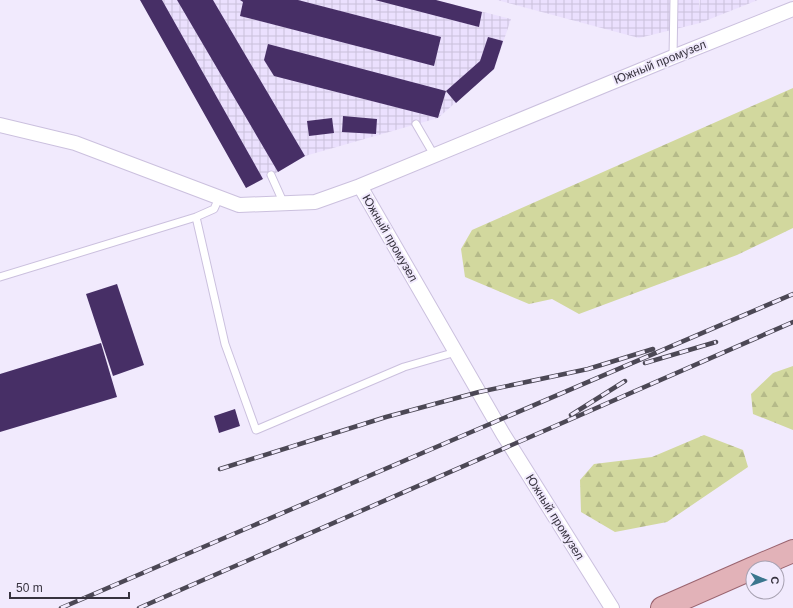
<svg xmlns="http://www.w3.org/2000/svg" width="793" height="608" font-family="Arial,sans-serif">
	<defs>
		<pattern id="industrial-grid" width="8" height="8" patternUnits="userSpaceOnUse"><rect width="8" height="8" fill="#ebe0fe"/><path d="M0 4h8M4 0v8" fill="none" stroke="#cac1db"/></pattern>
		<pattern id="forest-firs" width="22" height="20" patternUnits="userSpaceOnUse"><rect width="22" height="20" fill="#d2d89e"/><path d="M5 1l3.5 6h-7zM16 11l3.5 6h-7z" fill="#b5ba89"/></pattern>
	</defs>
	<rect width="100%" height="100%" fill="#f1eafd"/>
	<!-- industrial -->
	<path fill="url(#industrial-grid)" d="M140 0H436L511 19 494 69 438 118 305 156 278 172 263 179Z
		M497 0H699L700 12V0H758L700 23 639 38Z"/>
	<!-- forest -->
	<path fill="url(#forest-firs)" d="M793 88V228L737 255 579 314 552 299 529 304 465 277 461 249 472 230Z
		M793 366V430L753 414 751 394 773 373Z
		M704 435 743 450 748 467 667 522 615 532 581 512 580 480 594 464 652 457Z"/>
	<!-- building -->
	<path fill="#472f66" d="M140 0H162L263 179 246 188Z
		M177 0H213L305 156 278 172Z
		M240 0H298L441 37 434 66 240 16 243 2Z
		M375 0H436L482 12 479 27Z
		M488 37 503 41 494 69 456 103 446 91 438 118 274 76 264 60 268 44 446 91 480 61Z
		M343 116 377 119 376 134 342 132Z
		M332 118 334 133 309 136 307 121Z
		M117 284 144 365 113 376 86 294Z
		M101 343 117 397 0 432V374Z
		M235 409 240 426 219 433 214 416Z"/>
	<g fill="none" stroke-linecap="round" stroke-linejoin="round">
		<defs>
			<path id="lane" d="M673 57 674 0
				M416 124 434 155
				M271 175 284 204
				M196 217 225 344 256 430 404 367 456 352
				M0 277 196 217 214 209 219 198"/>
			<path id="street" d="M0 125 75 143 239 205 315 202 360 186
				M612 608 503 434 360 186 673 57 793 9"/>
			<path id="primary" d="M753 568 793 551
				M662 608 753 568"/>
		</defs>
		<!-- lane casing -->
		<use href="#lane" stroke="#cbc0de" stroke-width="9"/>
		<!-- street casing -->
		<use href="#street" stroke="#cbc0de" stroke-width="16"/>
		<!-- primary casing -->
		<use href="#primary" stroke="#9a646f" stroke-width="24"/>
		<!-- lane -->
		<use href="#lane" stroke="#fff" stroke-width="7"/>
		<!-- street -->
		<use href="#street" stroke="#fff" stroke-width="14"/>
		<!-- primary -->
		<use href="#primary" stroke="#e2b2b8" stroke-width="22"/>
		<defs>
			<path id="rail" d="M645 363 716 342
				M571 415 625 381
				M220 469 386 417 479 392 588 369 653 349
				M61 608 793 294
				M139 608 793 322"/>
		</defs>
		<!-- rail casing -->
		<use href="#rail" stroke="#4c4855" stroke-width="4.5"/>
		<!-- rail -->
		<use href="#rail" stroke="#f1eafd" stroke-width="3" stroke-dasharray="9" stroke-linecap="butt"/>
	</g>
	<g text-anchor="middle" stroke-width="4" stroke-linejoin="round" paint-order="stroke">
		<!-- street labels -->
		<g font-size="12" fill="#37333f" stroke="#f1eafd">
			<text transform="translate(660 62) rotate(-22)" y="4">Южный промузел</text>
			<text transform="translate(390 238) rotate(60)" y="4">Южный промузел</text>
			<text transform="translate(555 517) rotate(58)" y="4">Южный промузел</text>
		</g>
	</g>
	<!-- north arrow -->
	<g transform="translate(765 580) rotate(92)"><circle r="19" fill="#f1eafd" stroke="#a7a1b1"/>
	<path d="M0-3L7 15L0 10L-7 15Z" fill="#3b768e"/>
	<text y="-6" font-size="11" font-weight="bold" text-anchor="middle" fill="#37333f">С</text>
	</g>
	<!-- scale -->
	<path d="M10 592v6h119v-6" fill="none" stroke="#37333f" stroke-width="2"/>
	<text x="16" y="592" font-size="12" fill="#37333f" stroke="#f1eafd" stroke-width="3" paint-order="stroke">50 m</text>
</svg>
